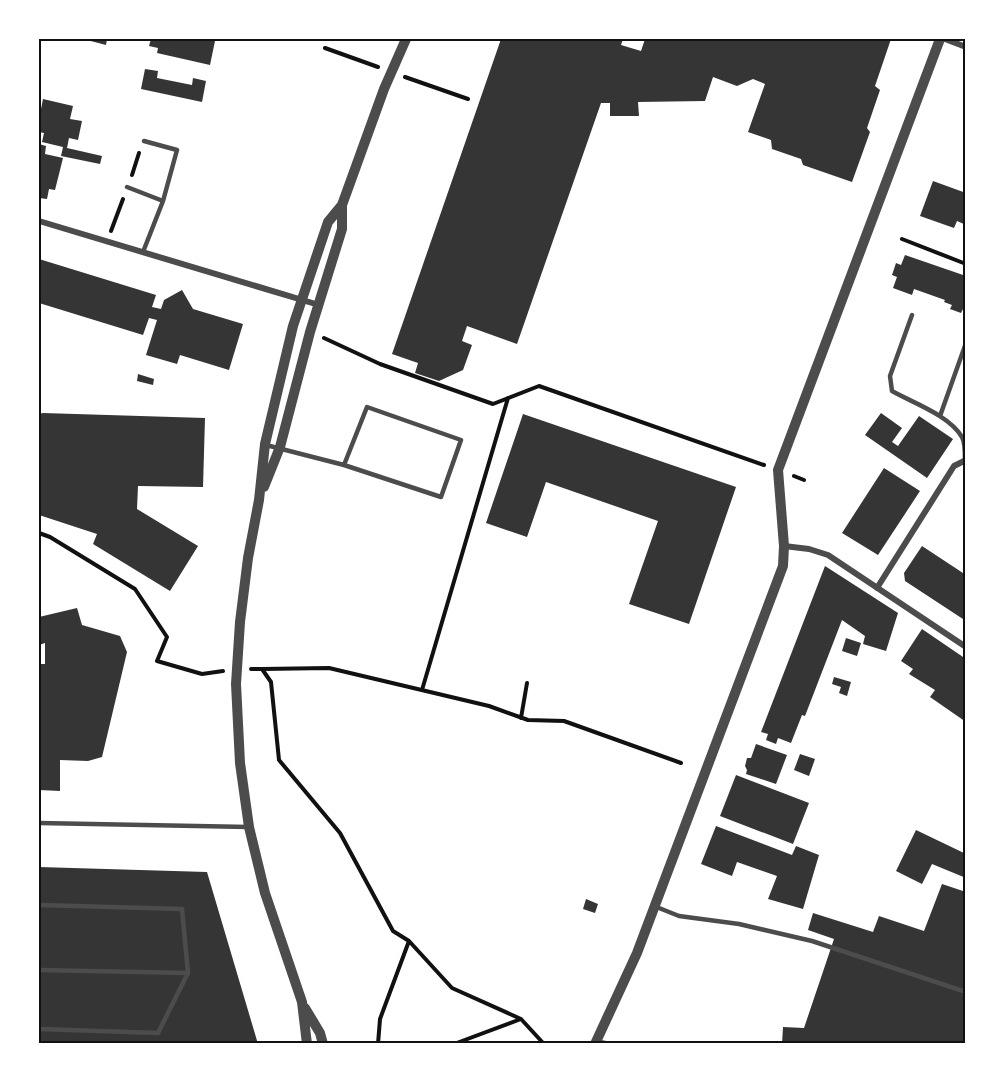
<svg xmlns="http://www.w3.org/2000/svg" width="1005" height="1083" font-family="'Fira Sans',sans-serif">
	<rect width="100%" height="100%" fill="#fff"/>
	<!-- building -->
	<path fill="#353535" d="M83 39H107L106 45Z
		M151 39H206L215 41 210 65 157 53 158 48 149 46Z
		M501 39H623L621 45 641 51 645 39H891L875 86 880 90 867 128 870 132 852 182 803 165 801 159 772 149 771 140 748 132 765 84 753 79 737 86 713 77 705 101 638 102 639 116H610V103H601L517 344 467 326 462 341 472 345 463 370 439 381 415 373 418 363 392 354Z
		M145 69 158 71 157 78 192 85 193 78 206 81 202 102 141 89Z
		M43 99 73 106 70 119 82 121 78 140 69 138 67 148 102 156 100 164 61 156 63 147 42 142 44 133 39 132V119Z
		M39 144 46 146 45 154 63 158 55 190 49 189 47 199 39 198Z
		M933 181 966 193V225L957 221 954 228 920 216Z
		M905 255 966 276V310L963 309 961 313 950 309 952 305 944 302 945 300 914 289 912 295 893 288 897 277 892 275 896 263 901 265Z
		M39 259 156 295 152 307 161 309 164 300 182 290 193 309 243 324 229 370 180 355 177 364 146 355 157 320 149 318 143 335 39 303Z
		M138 374 154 379 153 385 137 381Z
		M43 413 205 418 203 487 138 486 137 509 198 546 170 591 93 544 97 534 39 515V414Z
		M881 413 902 428 892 442 898 446 919 416 953 439 927 478 865 435Z
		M523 414 736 487 689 624 629 604 658 521 546 482 527 537 486 523Z
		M884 468 920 491 878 555 842 533Z
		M922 546 966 575V621L905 581 904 573Z
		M825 566 898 613 886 651 863 644 865 636 842 620 805 716 802 715 791 743 778 738 776 744 766 740 768 734 761 732Z
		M77 608 82 625 120 636 127 652 102 757 88 761 60 760V791L39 790V664H45V643L39 645V617Z
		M922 629 966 659V722L930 697 935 690 909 674 913 669 901 661Z
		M846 638 861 643 857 656 842 651Z
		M834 677 851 682 847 696 839 693 841 687 832 684Z
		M756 744 787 755 776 784 746 774 747 770 745 766 747 758H751Z
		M800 754 815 759 809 776 794 770Z
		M736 775 809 803 793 844 720 816Z
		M716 826 792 855 796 846 819 855 803 909 768 899 777 876 737 862 732 876 701 864Z
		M916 830 966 854V878L932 864 922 884 896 871Z
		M39 867 207 872 258 1044H39Z
		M942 884 966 892V1044H782L783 1027 804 1028 834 939 808 930 813 913 873 932 879 916 924 931Z
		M586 899 598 904 595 913 583 909Z"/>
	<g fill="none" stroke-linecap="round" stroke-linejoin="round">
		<!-- path -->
		<path stroke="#111" stroke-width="4" d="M325 48 378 67
			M405 77 468 99
			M132 175 139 153
			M111 231 123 199
			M902 239 966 264
			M324 338 380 364 493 404 539 386 764 465
			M794 476 804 480
			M39 533 50 537 135 589 167 637 157 661 202 674 223 671
			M251 669H262L271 682 279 760 340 833 393 931 409 941 452 988 521 1019 544 1044
			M262 669 329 668 489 706 528 720 564 721 681 763
			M422 690 508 398
			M521 718 527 683
			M378 1044 380 1019 409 941
			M454 1044 521 1019"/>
		<!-- service -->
		<path stroke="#4c4c4c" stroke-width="4.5" d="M127 187 163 201
			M143 252 163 201 177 150 144 141
			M912 315 890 376 892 391C913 403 949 415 962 437 965 442 965 452 965 459
			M940 416 966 343
			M266 445 344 465 367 407 461 440 441 497 344 465
			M39 823 249 827
			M39 905 182 909 188 973 39 970
			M654 906 679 916 739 924 812 941 966 992
			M39 1029 158 1033 188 973"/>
		<!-- minor -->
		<path stroke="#4c4c4c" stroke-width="6" d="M945 39 966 47
			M39 221 319 305
			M784 546 809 549 828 555 966 647
			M877 588 954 466 966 460
			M596 1042 606 1044"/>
		<!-- tertiary -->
		<path stroke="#4c4c4c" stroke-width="10" d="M264 487 280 447 310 332 342 229V205
			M305 1008 320 1033 323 1044
			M307 1044 302 1002 265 893 249 827 240 763 236 684 240 622 248 558 259 500 265 444 293 326 328 222 342 205 384 89 406 39
			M595 1044 637 953 783 566 784 546 778 470 940 39"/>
	</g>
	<!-- border -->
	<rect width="1005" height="1083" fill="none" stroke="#ffffff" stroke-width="81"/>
	<rect x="40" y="40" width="924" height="1002" fill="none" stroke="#111" stroke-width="2"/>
</svg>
